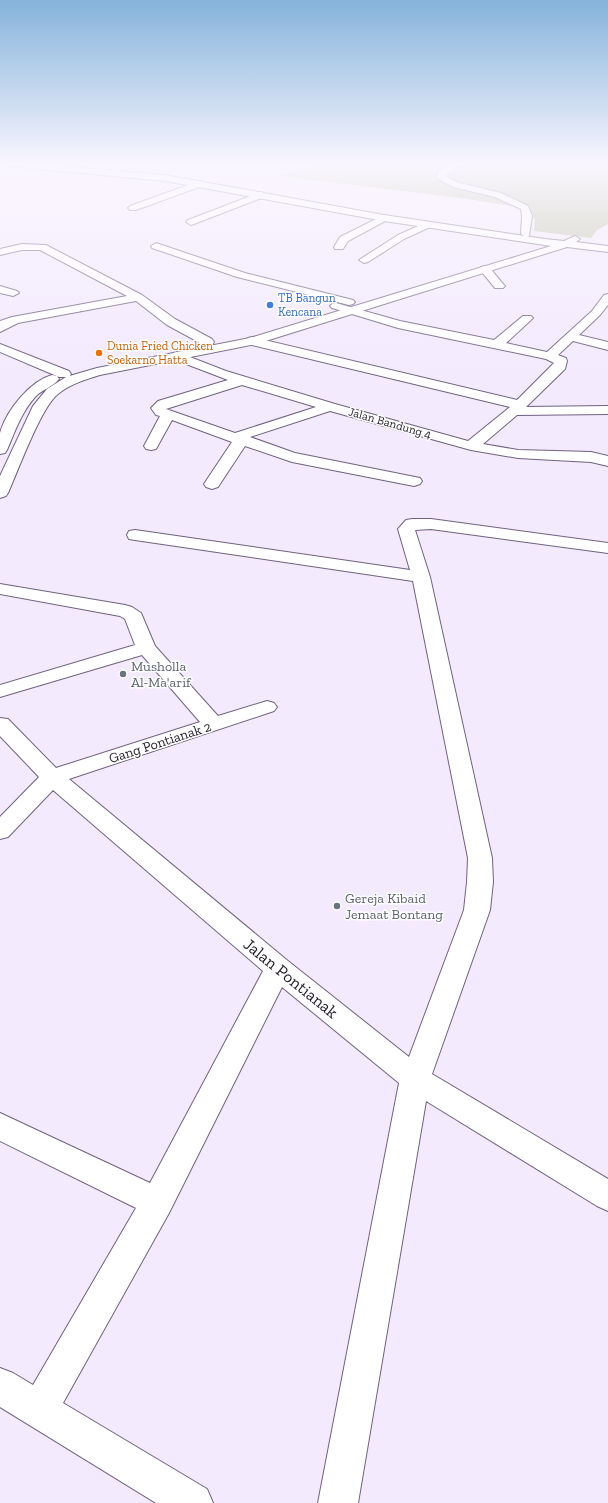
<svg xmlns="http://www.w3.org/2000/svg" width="608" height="1503" font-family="'Zilla Slab',serif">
	<rect width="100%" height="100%" fill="#f3eafe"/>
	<!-- forest -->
	<path fill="#babe9d" d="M319 164H608V224L597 230 591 238 534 231 535 219 525 208 468 199 279 176Z"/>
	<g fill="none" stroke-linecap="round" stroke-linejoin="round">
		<defs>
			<path id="minor" d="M117 164H126L118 172H112L111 170Z
				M451 164H460L445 176 459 183 501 193 528 206 532 216 529 236 526 237 521 234 522 216 521 209 495 197 453 187 438 179 437 177 439 171Z
				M199 181 202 182 203 184 202 186 136 210H130L128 208 130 206Z
				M261 192 264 193 265 195 264 197 194 224 191 225 186 222 188 220Z
				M384 215 387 216 389 218 387 220 348 241 343 249H335L334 247 340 237Z
				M427 222 432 225 430 227 404 239 368 262 364 263 359 260 398 235Z
				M156 243 245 273 353 300 355 302 353 304 349 305 237 277 152 248 151 246Z
				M22 244 46 245 142 295 175 319 212 339 214 342 212 345H204L167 325 136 301 18 323 0 332V321L12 317 127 296 40 250H22L0 255V249Z
				M485 266 489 267 503 284 505 286 503 288H495L481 271 480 269 481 267Z
				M0 286 17 291 19 293 13 296 0 293Z
				M608 294V305L600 315 579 335 608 342V350L573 341 558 355 566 358 567 361 565 369 526 407 608 406V414L517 415 483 444 518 450 591 452 608 456V466L591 462 518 458 471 450 330 411 250 437 295 453 420 478 422 481 420 484 414 486 292 462 245 446 218 487 212 489 206 487 204 484 232 442 172 420 156 449 151 450 146 449 144 446 160 416 156 415 151 408 158 401 228 380 173 359 171 356 173 353 177 352 226 371 335 404 468 441 510 407 248 344 246 341 248 338 252 337 517 400 554 363 546 359 398 328 332 308 330 306 332 304 336 303 400 321 494 340 523 316H531L533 318 531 320 506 343 547 352 592 311 604 295ZM242 385 316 407 235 433 166 409Z
				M0 344 69 371 71 374 69 377H59L0 352Z
				M412 519H431L608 543V553L431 529 415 530 430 577 492 858 493 882 490 910 432 1074 608 1179V1211L597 1206 426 1101 358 1503H318L399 1083 282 987 169 1213 63 1403 207 1489 213 1503H156L0 1407V1368L13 1373 33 1385 136 1208 0 1141V1113L150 1183 263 971 53 790 8 837 0 839V817L39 777 0 736V718L8 719 56 768 200 722 142 655 0 697V685L135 645 125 619 120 616 0 594V584L125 605 132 607 141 613 155 646 218 716 267 701 274 703 277 707 274 711 69 779 288 961 409 1057 464 910 467 882 468 858 413 581 135 540 129 539 127 535 129 531 135 530 410 570 398 529 406 520Z"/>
			<path id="secondary" d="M3 164H33L165 175 384 215 545 239 564 241 575 236 580 239 576 242 608 246V252L567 247 256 344 100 375C84 380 70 384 58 394 41 407 18 471 8 493L6 496 0 498V476L33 406 47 389 66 377 97 368 250 338 551 246 384 221 165 181 7 166Z
				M52 375 57 376 59 379C54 386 42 390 36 396 22 411 15 431 7 450L5 453 0 454C0 448 0 439 0 433 6 411 30 381 52 375Z"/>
		</defs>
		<!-- minor casing -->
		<use href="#minor" stroke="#70627f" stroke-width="2"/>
		<!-- secondary casing -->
		<use href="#secondary" stroke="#70627f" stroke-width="2"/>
		<!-- minor -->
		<use href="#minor" fill="#fff" fill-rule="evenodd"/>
		<!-- secondary -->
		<use href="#secondary" fill="#fff" fill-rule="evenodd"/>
	</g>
	<!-- sky -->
	<linearGradient id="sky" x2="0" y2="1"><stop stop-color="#85b3db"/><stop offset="0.44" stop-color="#faf6ff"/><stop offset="1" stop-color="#faf6ff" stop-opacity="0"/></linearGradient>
	<rect width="608" height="374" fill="url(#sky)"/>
	<!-- markers -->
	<circle fill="#3f7fe0" stroke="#fff" stroke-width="1.5" cx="270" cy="305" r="4"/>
	<circle fill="#e8710a" stroke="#fff" stroke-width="1.5" cx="99" cy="353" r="4"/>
	<g fill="#6b7280" stroke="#fff" stroke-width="1.5">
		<circle cx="123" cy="674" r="4"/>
		<circle cx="337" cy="906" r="4"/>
	</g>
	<g text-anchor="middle" stroke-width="3" stroke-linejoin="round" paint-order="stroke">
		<!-- far-shop labels -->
		<g font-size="12" fill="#366cbe" stroke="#fff" text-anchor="start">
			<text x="278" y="302">TB Bangun<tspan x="278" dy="14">Kencana</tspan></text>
		</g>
		<!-- far-food labels -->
		<g font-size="12" fill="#c56008" stroke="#fff" text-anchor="start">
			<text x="107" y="350">Dunia Fried Chicken<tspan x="107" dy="14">Soekarno Hatta</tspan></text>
		</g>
		<!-- far-street labels -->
		<g font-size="12" fill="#211b28" stroke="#fff">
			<text transform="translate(390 423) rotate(16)" y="4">Jalan Bandung 4</text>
		</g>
		<!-- worship labels -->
		<g font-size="14" fill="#5b616d" stroke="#fff" text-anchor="start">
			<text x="131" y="671">Musholla<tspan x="131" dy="16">Al-Ma'arif</tspan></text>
			<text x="345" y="903">Gereja Kibaid<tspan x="345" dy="16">Jemaat Bontang</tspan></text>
		</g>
		<!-- street labels -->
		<g font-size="14" fill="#211b28" stroke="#fff">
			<text transform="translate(160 742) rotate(-18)" y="5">Gang Pontianak 2</text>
		</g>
		<!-- near-street labels -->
		<g font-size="17" fill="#211b28" stroke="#fff">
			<text transform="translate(291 978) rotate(39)" y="6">Jalan Pontianak</text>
		</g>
	</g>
</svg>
